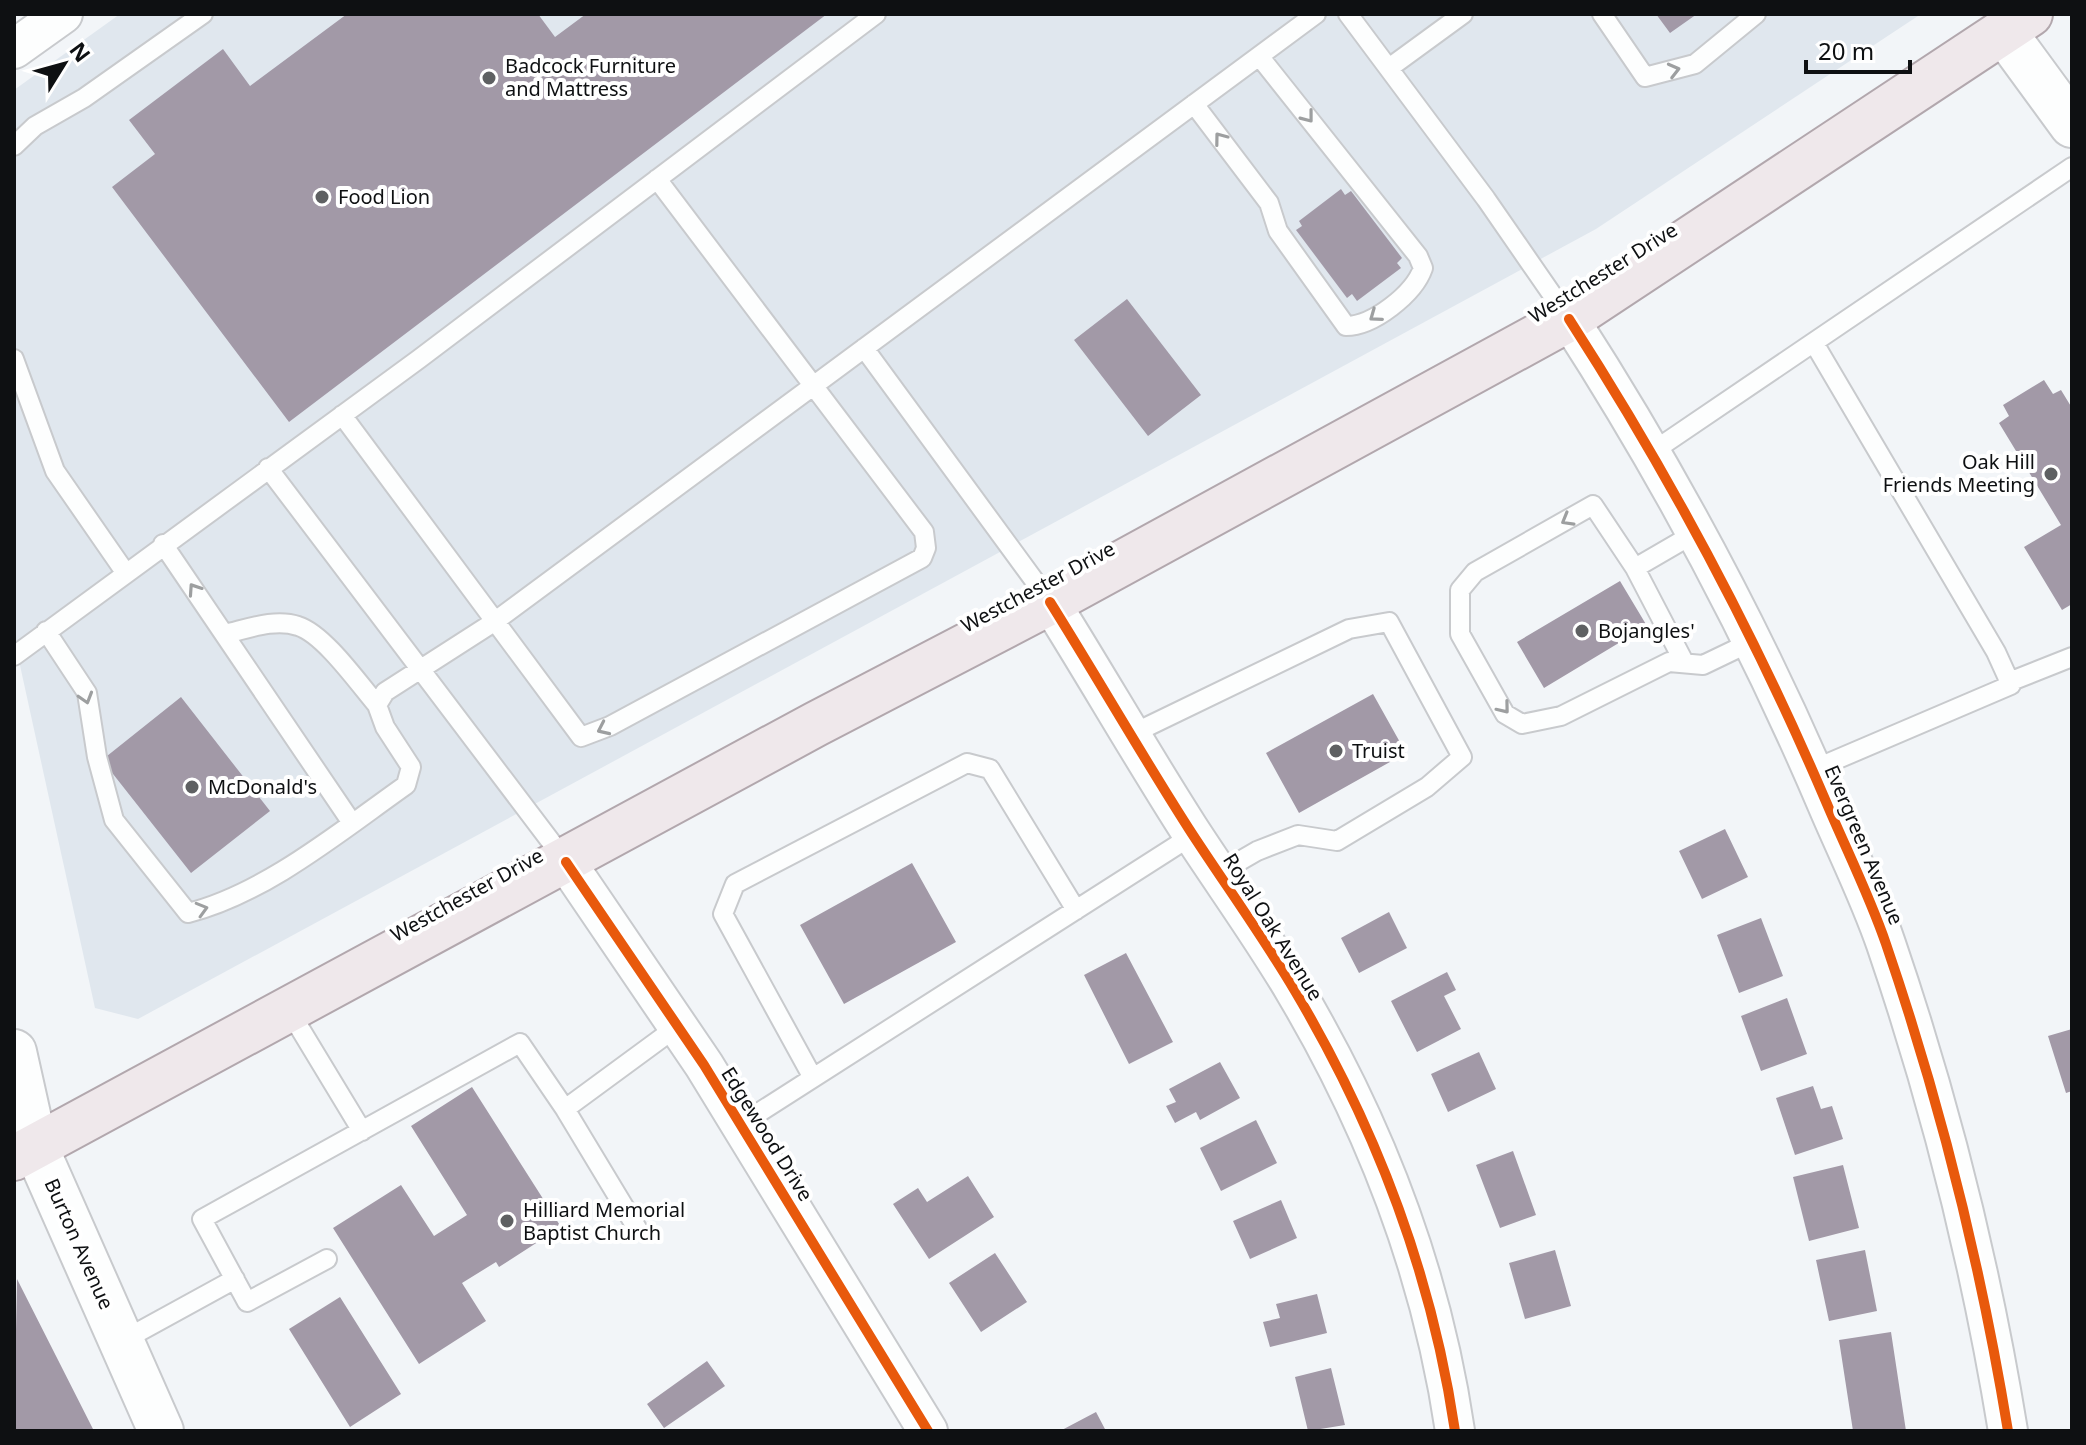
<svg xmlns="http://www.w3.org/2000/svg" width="2086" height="1445" font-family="'Noto Sans',sans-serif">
	<rect width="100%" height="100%" fill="#f2f5f8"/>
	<!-- built -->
	<path fill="#e0e7ee" d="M120 14H1921L1596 229 138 1019 95 1008 14 638V90Z"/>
	<!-- building -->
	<path fill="#a299a7" d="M347 14H538L555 37 586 14H827L289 422 112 187 155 154 129 120 223 49 250 86Z
		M1656 14H1697L1670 33Z
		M1341 189 1345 195 1351 191 1402 258 1397 263 1401 268 1357 301 1352 294 1347 298 1296 230 1302 226 1299 221Z
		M1127 299 1201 395 1148 436 1074 340Z
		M2044 380 2053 394 2061 390 2072 408V604L2062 610 2024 547 2061 525 1999 423 2009 416 2003 405Z
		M1620 581 1647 626 1544 688 1517 642Z
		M1373 694 1406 753 1299 813 1266 753Z
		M181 697 270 811 191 873 102 760Z
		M1725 829 1748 877 1702 899 1679 851Z
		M912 863 956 942 844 1004 800 925Z
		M1389 912 1407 948 1359 973 1341 938Z
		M1761 918 1783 976 1739 993 1717 935Z
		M1126 953 1173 1042 1129 1064 1084 975Z
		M1447 972 1456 990 1444 996 1461 1029 1417 1052 1391 1001Z
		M1787 998 1807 1054 1761 1071 1741 1016Z
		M2072 1029V1091L2066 1093 2048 1036Z
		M1479 1052 1496 1089 1448 1112 1431 1074Z
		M1220 1062 1240 1098 1200 1120 1196 1112 1175 1123 1166 1106 1176 1102 1169 1089Z
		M1813 1086 1821 1109 1832 1106 1843 1139 1795 1155 1776 1098Z
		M472 1087 561 1227 499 1267 496 1262 462 1283 486 1321 419 1364 333 1228 401 1185 434 1236 467 1215 411 1126Z
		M1256 1120 1277 1163 1221 1191 1200 1148Z
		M1513 1151 1536 1215 1500 1228 1476 1165Z
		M1843 1165 1859 1228 1809 1241 1793 1177Z
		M968 1176 994 1217 929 1259 893 1204 918 1188 927 1202Z
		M1281 1200 1297 1238 1250 1259 1233 1221Z
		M1555 1250 1571 1306 1525 1319 1509 1263Z
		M1865 1250 1877 1311 1829 1321 1816 1260Z
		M995 1253 1027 1302 981 1332 949 1283Z
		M17 1279 94 1431H14Z
		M1317 1294 1327 1333 1270 1347 1263 1322 1280 1318 1276 1304Z
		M340 1297 401 1394 350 1427 289 1329Z
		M1891 1332 1906 1431H1853L1839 1340Z
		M707 1361 725 1386 664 1428 647 1404Z
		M1331 1368 1345 1425 1308 1431 1295 1377Z
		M1096 1412 1106 1431H1060Z"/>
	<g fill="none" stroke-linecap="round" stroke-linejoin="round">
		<defs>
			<path id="service" d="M1348 14 1486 199 1569 319
				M1602 14 1645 77 1695 64 1756 14
				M1389 68 1463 14
				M1194 104 1269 203 1278 231 1346 326C1373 326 1414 294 1423 268L1418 256 1259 56
				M14 146 35 126 84 98 203 14
				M864 348 1050 602
				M14 359 55 471 125 572
				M342 415 581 737 610 726 922 558 926 548 924 532 657 179
				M1652 452 2072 167
				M268 468 564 859
				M163 544 352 823
				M1635 568 1697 532
				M46 631 87 693 97 757 114 820 188 913C265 894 342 830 406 785L411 767 385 727 377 705 385 692 494 622 1316 14
				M225 634C247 629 275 618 298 626 324 634 359 684 377 705
				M14 656 419 359 876 14
				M1684 662 1635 568 1593 505 1475 572 1460 590V634L1505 714 1522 724 1561 716 1669 662 1703 665 1753 641
				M2009 682 2072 657
				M1132 734 1349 629 1389 622 1462 757 1427 787 1337 841 1298 835 1257 851 1219 873
				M1812 770 2011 685 1996 652 1814 343
				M290 1012 362 1131
				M813 1078 723 914 735 884 967 763 990 769 1076 910
				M565 1109 638 1230
				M741 1124 1193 835
				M327 1259 247 1302 202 1219 520 1043 565 1109 678 1026
				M122 1341 235 1279"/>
			<path id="minor" d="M14 49 63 14
				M1569 319C1669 474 1755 635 1827 804 1847 851 1870 897 1886 944 1940 1102 1981 1266 2008 1431
				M1050 602C1097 677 1141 754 1189 829 1224 883 1262 935 1295 991 1375 1126 1432 1275 1455 1431
				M566 862 704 1065 928 1431"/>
			<path id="tertiary" d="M2004 32 2072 125
				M14 1052 35 1146 161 1431"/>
			<path id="primary" d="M14 1158 816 724 1058 598 1569 319 2030 14"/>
		</defs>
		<!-- service casing -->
		<use href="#service" stroke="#c8cacd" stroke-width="22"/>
		<!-- minor casing -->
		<use href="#minor" stroke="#c8cacd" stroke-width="42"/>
		<!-- tertiary casing -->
		<use href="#tertiary" stroke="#c8cacd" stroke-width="48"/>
		<!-- primary casing -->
		<use href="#primary" stroke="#b2a7ad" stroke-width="48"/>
		<!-- service -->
		<use href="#service" stroke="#fdfefe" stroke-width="18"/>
		<!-- minor -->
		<use href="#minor" stroke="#fdfefe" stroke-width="38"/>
		<!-- tertiary -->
		<use href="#tertiary" stroke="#fdfefe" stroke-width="44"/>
		<!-- primary -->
		<use href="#primary" stroke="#efe8eb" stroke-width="44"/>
		<defs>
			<path id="cycleway" d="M1569 319C1669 474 1755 635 1827 804 1847 851 1870 897 1886 944 1940 1102 1981 1266 2008 1431
				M1050 602C1097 677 1141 754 1189 829 1224 883 1262 935 1295 991 1375 1126 1432 1275 1455 1431
				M566 862 704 1065 928 1431"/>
		</defs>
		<!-- cycleway casing -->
		<use href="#cycleway" stroke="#fff" stroke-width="15"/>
		<!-- cycleway -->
		<use href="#cycleway" stroke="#e8590c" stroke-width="10"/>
	</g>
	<!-- one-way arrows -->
	<defs><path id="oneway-chevron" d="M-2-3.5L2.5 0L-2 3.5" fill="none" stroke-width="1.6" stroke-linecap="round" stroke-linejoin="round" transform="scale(2)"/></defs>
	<g stroke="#9d9fa0">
		<use href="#oneway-chevron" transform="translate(1674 70) rotate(-14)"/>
		<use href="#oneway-chevron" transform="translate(1308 117) rotate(52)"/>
		<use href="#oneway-chevron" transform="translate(1220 138) rotate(-127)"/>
		<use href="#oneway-chevron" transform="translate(1375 316) rotate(144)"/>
		<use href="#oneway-chevron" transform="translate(1567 520) rotate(150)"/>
		<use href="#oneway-chevron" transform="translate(194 589) rotate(-124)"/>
		<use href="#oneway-chevron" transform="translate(86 698) rotate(73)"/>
		<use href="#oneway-chevron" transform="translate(1504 708) rotate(51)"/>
		<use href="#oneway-chevron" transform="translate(603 729) rotate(155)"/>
		<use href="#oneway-chevron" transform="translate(202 909) rotate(-16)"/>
	</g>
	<!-- markers -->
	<g fill="#5e6062" stroke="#fff" stroke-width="3">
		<circle cx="489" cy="78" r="8"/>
		<circle cx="322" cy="197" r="8"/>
		<circle cx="2051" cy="474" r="8"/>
		<circle cx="1582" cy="631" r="8"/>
		<circle cx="1336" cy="751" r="8"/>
		<circle cx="192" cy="787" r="8"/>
		<circle cx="507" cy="1221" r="8"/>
	</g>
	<g text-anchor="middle" stroke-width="8" stroke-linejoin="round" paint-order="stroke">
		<!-- poi labels -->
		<g font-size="20" fill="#0e1012" stroke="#fff" text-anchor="start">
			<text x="505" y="73">Badcock Furniture<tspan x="505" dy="23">and Mattress</tspan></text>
			<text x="338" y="204">Food Lion</text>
			<text x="2035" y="469" text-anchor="end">Oak Hill<tspan x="2035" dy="23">Friends Meeting</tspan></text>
			<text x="1598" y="638">Bojangles'</text>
			<text x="1352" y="758">Truist</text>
			<text x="208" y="794">McDonald's</text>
			<text x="523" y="1217">Hilliard Memorial<tspan x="523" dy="23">Baptist Church</tspan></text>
		</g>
		<!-- street labels -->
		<g font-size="20" fill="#0e1012" stroke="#fff">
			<text transform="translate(1603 273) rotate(-32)" y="7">Westchester Drive</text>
			<text transform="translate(1038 587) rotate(-28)" y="7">Westchester Drive</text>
			<text transform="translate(1864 845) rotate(67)" y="7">Evergreen Avenue</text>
			<text transform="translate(467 895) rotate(-29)" y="7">Westchester Drive</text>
			<text transform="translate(1273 927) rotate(58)" y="7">Royal Oak Avenue</text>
			<text transform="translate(767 1134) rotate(58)" y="7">Edgewood Drive</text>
			<text transform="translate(79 1244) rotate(66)" y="7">Burton Avenue</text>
		</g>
	</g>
	<!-- border -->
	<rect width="2086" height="1445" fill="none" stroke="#0e1012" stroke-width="32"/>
	<!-- north arrow -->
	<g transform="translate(64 64) rotate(53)" stroke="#ffffff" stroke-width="6" paint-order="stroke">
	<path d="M0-6L14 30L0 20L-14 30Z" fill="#0e1012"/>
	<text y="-12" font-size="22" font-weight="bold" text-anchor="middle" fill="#0e1012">N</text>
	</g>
	<!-- scale -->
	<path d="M1806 60v12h104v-12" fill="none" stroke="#0e1012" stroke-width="4"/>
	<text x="1818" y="60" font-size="24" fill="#0e1012" stroke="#ffffff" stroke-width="6" paint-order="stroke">20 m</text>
</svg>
